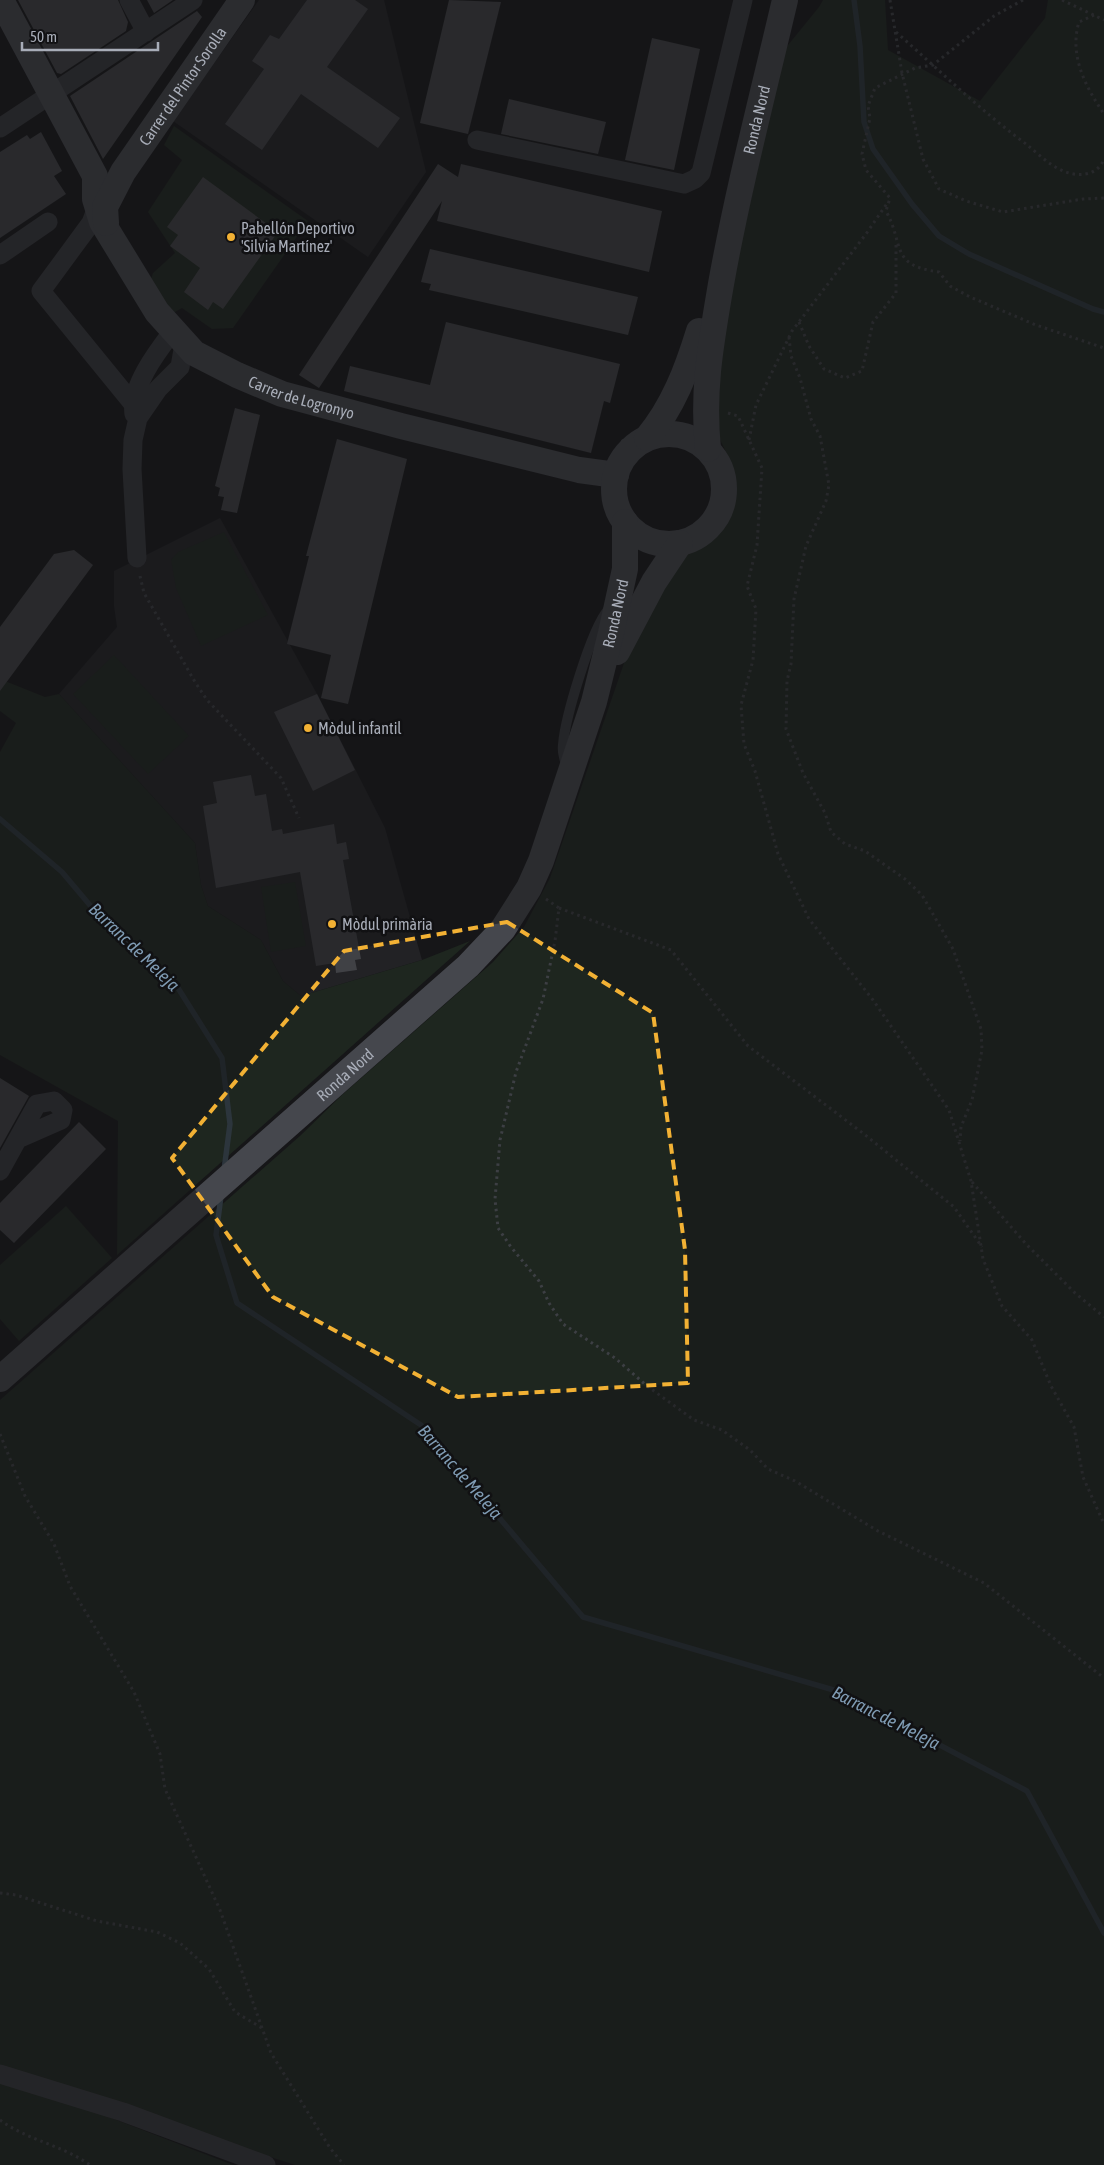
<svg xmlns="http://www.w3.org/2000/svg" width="1104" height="2165" font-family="'Asap Condensed',sans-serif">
	<rect width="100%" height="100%" fill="#161618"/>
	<!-- built -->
	<path fill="#222225" d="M259 0H384L426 172 368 257 173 121Z
		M220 518 317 694 385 828 422 960 301 996 283 981 261 940 208 906 201 885 195 843 59 694 117 627 114 606V571Z"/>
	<!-- green -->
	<path fill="#1e261f" d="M823 0H885L888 50 980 101 1045 18 1048 0H1104V2165H295L0 2067V1400L301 1135 342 1095 493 962 524 927 550 878 633 637 683 556 702 547 722 531 733 507 734 481 726 452 716 431 720 338 784 50 819 7Z
		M174 126 308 221 233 328 212 329 182 308 173 313 149 285 153 273 175 253 148 212 182 160 164 145Z
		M224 532 268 615 201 646 176 588 171 560 178 552Z
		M114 655 189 736 148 774 73 694Z
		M0 679 45 697 59 694 195 843 201 885 208 906 261 940 283 981 301 996 422 960 470 941 117 1255 118 1121 0 1055V752L16 723 0 711Z
		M295 882 306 946 271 952 261 887Z
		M66 1206 112 1258 19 1341 0 1319V1265Z
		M0 2081 83 2107 233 2165H0Z"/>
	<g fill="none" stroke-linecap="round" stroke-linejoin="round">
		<!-- stream -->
		<path stroke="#2c353c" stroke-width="5.5" d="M854 0 860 46 864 122 873 149 912 204 939 236 969 254 1093 309 1104 312
			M0 819 62 872 110 929 178 988 222 1058 230 1124 224 1170
			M221 1196 216 1235 237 1303 421 1425 583 1617 837 1691 1027 1791 1104 1933"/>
	</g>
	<!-- building -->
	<path fill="#404145" d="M18 0H118L128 22 126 31 61 74 57 73Z
		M147 0H173L154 13Z
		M307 0H355L368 9 327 67 400 118 378 148 301 94 262 150 225 124 264 69 252 61 270 35 279 39Z
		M449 0 501 2 468 134 420 123Z
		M197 11 202 17 103 159 70 96Z
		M652 38 700 49 674 170 625 160Z
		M509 99 606 122 598 154 501 134Z
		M41 132 62 171 54 176 66 194 0 238V152L27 135 30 139Z
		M438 164 458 177 461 164 662 211 649 272 437 221 442 201 319 388 299 375Z
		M203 177 278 232 223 309 213 302 208 310 184 292 200 268 170 246 178 235 167 227Z
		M430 249 638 297 628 335 429 290 431 284 421 282Z
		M446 322 620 364 610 403 604 401 591 453 344 391 350 366 430 385Z
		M235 408 260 415 237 513 221 510 224 497 218 496 220 488 215 486Z
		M337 439 407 459 348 704 321 698 331 655 287 644 309 556H306Z
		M74 550 93 565 0 691V627L54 554Z
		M317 694 355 770 313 791 274 712Z
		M251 775 255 796 266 794 272 831 282 829 283 834 334 824 337 844 346 842 349 859 343 860 361 959 355 960 357 970 336 973 335 963 316 966 300 872 216 888 203 806 217 803 213 782Z
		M0 1078 29 1096 0 1148Z
		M79 1122 106 1149 14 1243 0 1230V1203Z"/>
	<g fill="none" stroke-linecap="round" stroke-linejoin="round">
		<!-- path -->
		<path stroke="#3d3f44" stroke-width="3" stroke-dasharray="2.5 4" stroke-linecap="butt" d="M890 0 902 73 923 159 939 189 966 201 1003 212 1083 199 1104 198
			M1023 0 994 16 933 65 915 68 875 88 868 106 870 118 862 154 866 170 890 198 886 211C905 246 889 265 939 272L950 286 970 297 1036 325 1104 348
			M1062 0 1104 20
			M1094 15 1079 22C1069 55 1085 86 1104 114
			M896 32C939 70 980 110 1026 144 1036 152 1047 163 1059 169 1076 178 1097 177 1104 159
			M799 322 809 346 824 369 845 378 862 371 873 322 896 293V243
			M789 337 791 356 800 378 811 419 820 436 829 485 826 501 806 546 794 599 791 664 787 681 786 729 803 773 825 813 831 832 845 844 865 851 905 879 922 895 953 949 981 1029 982 1050 972 1100 961 1127 960 1141
			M728 413 738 416 762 468 757 545 747 586 756 609 753 660 741 705 744 744 755 771 778 854 809 919 873 1000 949 1110 971 1181 983 1259 1002 1306 1032 1340 1051 1386 1074 1427 1083 1477 1104 1524
			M749 440 756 405 792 331 866 234 888 202
			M614 452 625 438
			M140 576 144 593 195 682 207 700 281 778 299 818
			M546 899 559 908 555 941 543 999 516 1072 500 1140 495 1199 498 1228 511 1247 539 1281 549 1303 563 1324 615 1358 647 1386 694 1420 722 1430 750 1450 768 1469 795 1481 878 1531 984 1583 1104 1678
			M559 908 671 950 748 1046 864 1134 954 1207 982 1247
			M972 1182 1026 1244 1075 1293 1104 1317
			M0 1434 25 1496 54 1544 70 1586 134 1692 160 1754 165 1789 220 1910 271 2053 330 2148 344 2165
			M0 1893 16 1895 97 1921 157 1932 180 1943 209 1969 235 2012 262 2028
			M0 2120C27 2140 62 2145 90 2165"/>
		<!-- lane -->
		<path stroke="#37383d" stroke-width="10" d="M566 764C564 758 562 752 563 745 565 718 591 630 608 610"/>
		<!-- street -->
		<path stroke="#37383d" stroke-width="19" d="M129 0 146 32
			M0 128 193 0
			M477 140 684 184 695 179 701 173 743 0
			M97 207 91 223 41 291 134 405
			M0 255 48 222
			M134 414C130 387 157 352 173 331
			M137 558 132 469 133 440 138 418 158 389 180 367 184 344
			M0 1171 37 1104 54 1101 63 1110 61 1120 20 1138
			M0 2074 123 2112 266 2165"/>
		<!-- secondary -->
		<g stroke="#45474d" stroke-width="26">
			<path id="s1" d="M1 0 95 176V199L102 222 157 312 194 353 237 375 282 394 401 426 579 470 616 475"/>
			<path id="s2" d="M106 223 105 207 123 172 242 0"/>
			<circle cx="669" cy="489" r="55"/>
			<path d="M647 438C673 407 687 370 699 331"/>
			<path id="s3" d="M708 449C702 390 711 343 721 284 738 189 763 94 785 0"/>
			<path d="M617 652 654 582 680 543"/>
			<path id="s4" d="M0 1379 468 966 503 929 529 888 541 861 594 702 611 633 625 569V522"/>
		</g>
	</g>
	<!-- marked area -->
	<path d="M0 0H1104V2165H0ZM507 922 653 1013 685 1250 688 1383 458 1397 273 1297 172 1158 344 951Z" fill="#161618" fill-opacity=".55" fill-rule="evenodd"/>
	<path fill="none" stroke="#f2b134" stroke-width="4" stroke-dasharray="10 6" stroke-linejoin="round" d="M507 922 653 1013 685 1250 688 1383 458 1397 273 1297 172 1158 344 951Z"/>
	<!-- markers -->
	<g fill="#f2b134" stroke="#111113" stroke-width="2">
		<circle cx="231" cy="237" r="5"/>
		<circle cx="308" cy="728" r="5"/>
		<circle cx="332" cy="924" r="5"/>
	</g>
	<g text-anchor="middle" stroke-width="5" stroke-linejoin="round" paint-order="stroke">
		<!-- street labels -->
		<g font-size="16" fill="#a8adb8" stroke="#111113">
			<text dy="6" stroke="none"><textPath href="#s2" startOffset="160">Carrer del Pintor Sorolla</textPath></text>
			<text dy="6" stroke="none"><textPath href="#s3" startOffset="334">Ronda Nord</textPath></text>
			<text dy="6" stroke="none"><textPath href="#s1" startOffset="524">Carrer de Logronyo</textPath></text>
			<text dy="6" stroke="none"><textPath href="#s4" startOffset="1012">Ronda Nord</textPath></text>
			<text dy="6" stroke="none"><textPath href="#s4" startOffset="460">Ronda Nord</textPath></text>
		</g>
		<!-- poi labels -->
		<g font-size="16" fill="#a8adb8" stroke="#111113" text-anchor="start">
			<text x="241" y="234">Pabellón Deportivo<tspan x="241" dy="18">'Silvia Martínez'</tspan></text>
			<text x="318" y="734">Mòdul infantil</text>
			<text x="342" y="930">Mòdul primària</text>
		</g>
		<!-- water labels -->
		<g font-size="18" font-style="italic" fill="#7f9bb3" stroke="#111113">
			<text transform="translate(134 947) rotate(44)" y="6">Barranc de Meleja</text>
			<text transform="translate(460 1472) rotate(49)" y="6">Barranc de Meleja</text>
			<text transform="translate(886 1718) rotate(27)" y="6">Barranc de Meleja</text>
		</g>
	</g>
	<!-- scale -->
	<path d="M22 42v8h136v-8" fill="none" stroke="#a8adb8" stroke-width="2.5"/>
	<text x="30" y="42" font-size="15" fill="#a8adb8" stroke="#111113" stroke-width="4" paint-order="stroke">50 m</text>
</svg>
